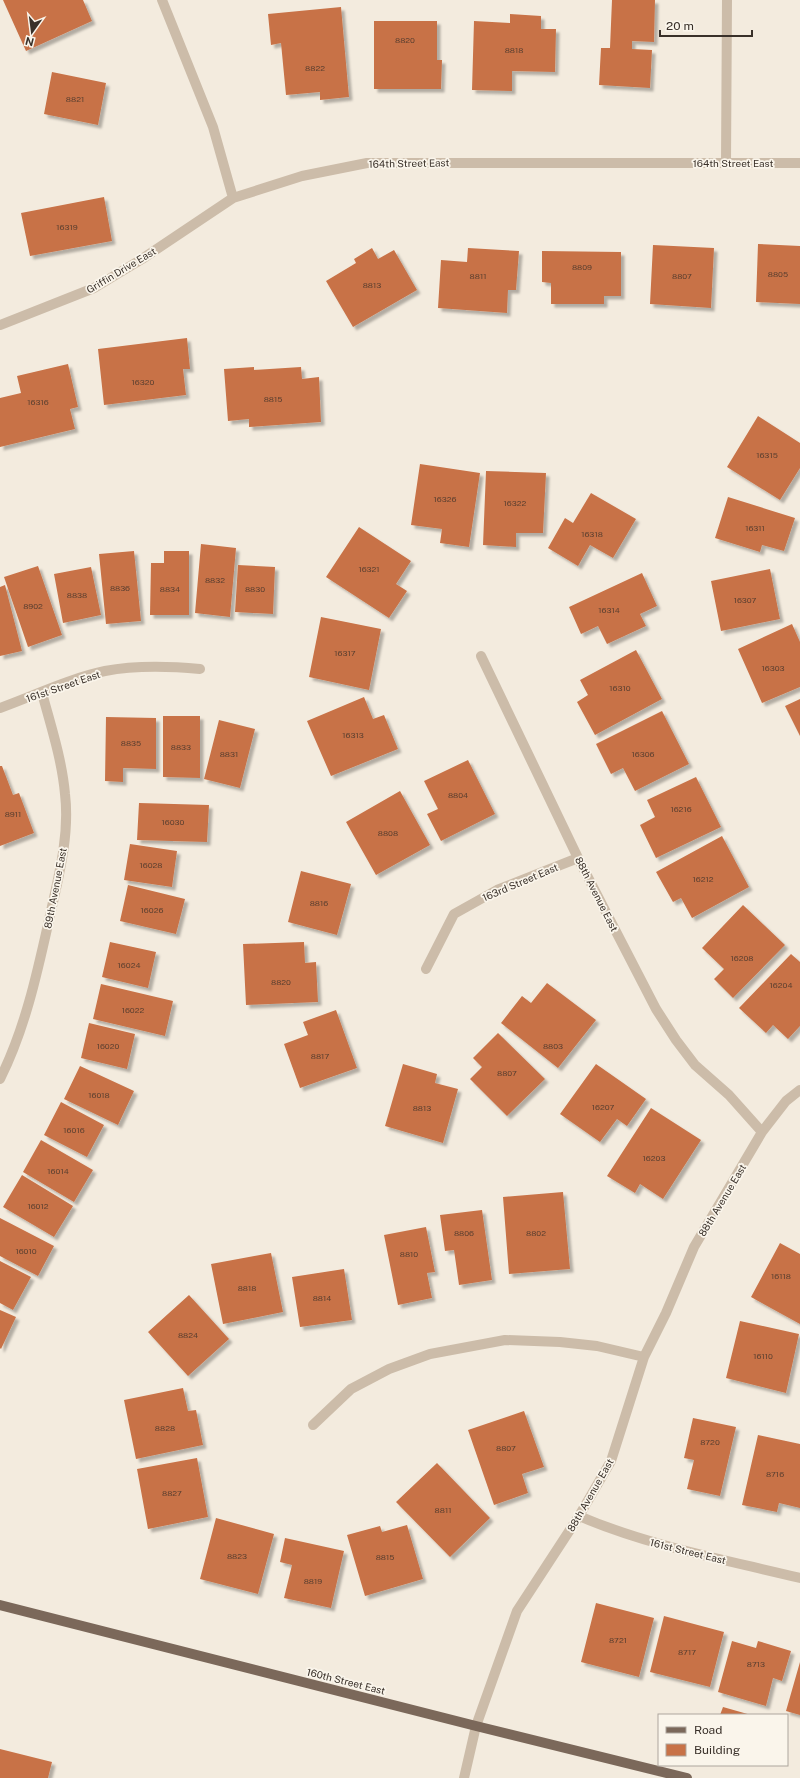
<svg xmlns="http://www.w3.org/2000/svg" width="800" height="1778" font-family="'Public Sans',sans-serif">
	<defs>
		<filter id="shadow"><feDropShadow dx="3.5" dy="3.5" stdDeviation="1" flood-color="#0004"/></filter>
	</defs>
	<rect width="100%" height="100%" fill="#f3ebde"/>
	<!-- building -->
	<path fill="#c87247" filter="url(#shadow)" d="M3 0H83L92 21 26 51Z
		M612 0H655L654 42 632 41V49L652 50 650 88 599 85 601 48H610Z
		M341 7 349 97 320 100V92L286 95 281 43 271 45 268 14Z
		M510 14 541 16V29H556L555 72 512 71V91L472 90 474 21 510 23Z
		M374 21H437V60H442L441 89H374Z
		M52 72 106 83 98 125 44 114Z
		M104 197 112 241 30 256 21 213Z
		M758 244 800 246V304L756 302Z
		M653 245 714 248 711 308 650 304Z
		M372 248 378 259 394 250 417 290 353 327 326 281 356 263 354 259Z
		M468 248 519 251 516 290H508L507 313 438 308 441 260 467 262Z
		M542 251 621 252V296H604V304H551V283L542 282Z
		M187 338 190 369H183L186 395 104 405 98 349Z
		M68 364 78 407 70 409 75 429 0 447V398L21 393 17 376Z
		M254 367V370L301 367 302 379 319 377 321 422 249 427V419L228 421 224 369Z
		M758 416 800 443V468L780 500 727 467Z
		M420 464 480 473 469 547 440 543 442 529 411 525Z
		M486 471 546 473 543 533H516V547L483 545Z
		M591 493 636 519 613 558 590 545 578 566 548 548 565 518 573 523Z
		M728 497 795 518 784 551 762 545 760 552 715 538Z
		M359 527 411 561 396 584 407 591 389 618 326 577Z
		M201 544 236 548 230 617 195 613Z
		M134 551 141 621 106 624 99 554Z
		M164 551H189V615H150L151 563H164Z
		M238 565 275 567 273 614 235 612Z
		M38 566 62 635 28 647 4 577Z
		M91 567 101 615 63 623 54 574Z
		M770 569 780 619 721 631 711 581Z
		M642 573 657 606 640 614 646 626 607 644 598 626 581 634 569 607Z
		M5 585 22 651 0 656V587Z
		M321 617 381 629 369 690 309 677Z
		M792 624 800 642V687L762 703 738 649Z
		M636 650 662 699 595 735 577 702 588 695 580 680Z
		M364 697 373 719 384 715 398 749 331 776 307 721Z
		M800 699V736L785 706Z
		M662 711 689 764 635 791 623 768 611 774 596 744Z
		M163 716H200V778L163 777Z
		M106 717 156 718V769L123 768V782L105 781Z
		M219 720 255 729 240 788 204 779Z
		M468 760 495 814 441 841 427 814 438 809 424 781Z
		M0 766H2L13 795 19 793 34 833 0 846Z
		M696 777 721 827 656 858 640 825 655 817 647 800Z
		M400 791 430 845 376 875 346 822Z
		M139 803 209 805 207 842 137 840Z
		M722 836 749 887 692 918 681 898 673 902 656 872Z
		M130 844 177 851 172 887 124 880Z
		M301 871 351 884 337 935 288 922Z
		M128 885 185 899 176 934 120 921Z
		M743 905 785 945 733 998 714 979 724 969 702 948Z
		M110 942 156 952 148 988 102 977Z
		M304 942 305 963 316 962 318 1002 246 1005 243 944Z
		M791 954 800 962V1026L788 1039 773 1025 766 1033 739 1008Z
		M547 983 596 1020 558 1068 501 1023 522 996 531 1003Z
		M101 984 173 1001 165 1036 93 1019Z
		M336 1010 357 1068 300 1088 284 1044 308 1035 303 1022Z
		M89 1023 135 1034 127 1069 81 1058Z
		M498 1033 545 1079 507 1116 470 1079 482 1067 473 1058Z
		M403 1064 437 1074 435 1083 458 1089 443 1143 385 1126Z
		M596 1064 646 1099 627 1126 617 1119 600 1142 560 1114Z
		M80 1066 134 1091 118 1125 64 1099Z
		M61 1102 104 1125 87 1157 44 1135Z
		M651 1108 701 1140 663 1199 640 1184 635 1193 607 1176Z
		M41 1140 93 1170 74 1202 23 1172Z
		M22 1175 73 1206 54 1237 3 1207Z
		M563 1192 570 1269 509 1274 503 1197Z
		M482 1210 492 1280 459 1285 454 1250 445 1251 440 1215Z
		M0 1218 54 1246 38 1276 0 1256Z
		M426 1227 435 1272 427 1273 432 1298 398 1305 384 1235Z
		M780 1243 800 1254V1324L751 1297Z
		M271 1253 283 1312 223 1324 211 1264Z
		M0 1261 31 1277 13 1310 0 1303Z
		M344 1269 352 1320 300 1327 292 1277Z
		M189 1295 229 1339 188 1376 148 1332Z
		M0 1310 16 1317 1 1349 0 1348Z
		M740 1321 799 1334 786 1393 726 1378Z
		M183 1388 188 1411 196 1410 203 1445 136 1459 124 1400Z
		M524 1411 544 1467 522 1474 528 1493 494 1505 468 1430Z
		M693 1418 736 1427 720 1496 687 1489 694 1460 684 1458Z
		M758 1435 800 1444V1508L779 1503 777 1512 742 1505Z
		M197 1458 208 1517 148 1529 137 1469Z
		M437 1463 490 1518 450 1557 396 1502Z
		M216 1518 274 1534 258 1594 200 1579Z
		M407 1525 423 1579 365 1596 347 1535 380 1526 382 1532Z
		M285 1538 344 1551 331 1608 284 1598 292 1565 280 1562Z
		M596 1603 654 1618 639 1677 581 1662Z
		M664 1616 724 1632 710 1687 650 1672Z
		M732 1641 756 1648 758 1641 791 1651 782 1681 773 1678 766 1706 718 1692Z
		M800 1662V1715L786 1711Z
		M723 1707 751 1715H720Z
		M0 1749 52 1762 48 1778H0Z"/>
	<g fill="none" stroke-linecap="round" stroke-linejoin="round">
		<!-- minor -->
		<path stroke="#ccbca9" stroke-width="10" d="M162 0 213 127 233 198
			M726 162 727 0
			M0 325 94 288 142 259 233 198 302 176 367 163H800
			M481 656 578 858 656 1009 676 1040 695 1065 729 1095 762 1132
			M0 708C33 696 71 678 105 671 136 665 168 666 200 669
			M426 969 454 914 497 890 578 858
			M0 1079C25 1029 37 974 49 920 58 879 70 836 65 794 62 760 51 726 42 693
			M313 1425 351 1389 389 1369 430 1354 505 1340 560 1342 597 1346 644 1357
			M579 1516C649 1546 726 1560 800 1578
			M464 1778 476 1726 517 1611 579 1516 611 1461 644 1357 666 1313 694 1247 762 1132 786 1101 800 1090"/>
		<!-- major -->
		<path stroke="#7b685a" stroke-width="10" d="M0 1605 476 1726 687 1778"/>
	</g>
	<g text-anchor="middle" stroke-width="3.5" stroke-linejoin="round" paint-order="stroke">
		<!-- number labels -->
		<g font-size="8" fill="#5d4030">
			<text x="405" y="43">8820</text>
			<text x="514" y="53">8818</text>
			<text x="315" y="71">8822</text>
			<text x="75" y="102">8821</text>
			<text x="67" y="230">16319</text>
			<text x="582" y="270">8809</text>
			<text x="778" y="277">8805</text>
			<text x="478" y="279">8811</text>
			<text x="682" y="279">8807</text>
			<text x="372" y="288">8813</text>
			<text x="143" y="385">16320</text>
			<text x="273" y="402">8815</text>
			<text x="38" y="405">16316</text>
			<text x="767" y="458">16315</text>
			<text x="445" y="502">16326</text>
			<text x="515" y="506">16322</text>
			<text x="755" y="531">16311</text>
			<text x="592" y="537">16318</text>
			<text x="369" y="572">16321</text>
			<text x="215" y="583">8832</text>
			<text x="120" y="591">8836</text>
			<text x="170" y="592">8834</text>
			<text x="255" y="592">8830</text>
			<text x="77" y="598">8838</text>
			<text x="745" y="603">16307</text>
			<text x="33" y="609">8902</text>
			<text x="609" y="613">16314</text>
			<text x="345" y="656">16317</text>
			<text x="773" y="671">16303</text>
			<text x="620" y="691">16310</text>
			<text x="353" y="738">16313</text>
			<text x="131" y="746">8835</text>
			<text x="181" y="750">8833</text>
			<text x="229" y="757">8831</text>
			<text x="643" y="757">16306</text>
			<text x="458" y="798">8804</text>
			<text x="681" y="812">16216</text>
			<text x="13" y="817">8911</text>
			<text x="173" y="825">16030</text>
			<text x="388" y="836">8808</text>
			<text x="151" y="868">16028</text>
			<text x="703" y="882">16212</text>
			<text x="319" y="906">8816</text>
			<text x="152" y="913">16026</text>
			<text x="742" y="961">16208</text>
			<text x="129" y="968">16024</text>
			<text x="281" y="985">8820</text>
			<text x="781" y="988">16204</text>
			<text x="133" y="1013">16022</text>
			<text x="108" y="1049">16020</text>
			<text x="553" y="1049">8803</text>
			<text x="320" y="1059">8817</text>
			<text x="507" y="1076">8807</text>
			<text x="99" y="1098">16018</text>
			<text x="603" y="1110">16207</text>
			<text x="422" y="1111">8813</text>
			<text x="74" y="1133">16016</text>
			<text x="654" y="1161">16203</text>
			<text x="58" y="1174">16014</text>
			<text x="38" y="1209">16012</text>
			<text x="464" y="1236">8806</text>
			<text x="536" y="1236">8802</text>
			<text x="26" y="1254">16010</text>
			<text x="409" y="1257">8810</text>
			<text x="781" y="1279">16118</text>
			<text x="247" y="1291">8818</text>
			<text x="322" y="1301">8814</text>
			<text x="188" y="1338">8824</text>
			<text x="763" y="1359">16110</text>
			<text x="165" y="1431">8828</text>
			<text x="710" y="1445">8720</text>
			<text x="506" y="1451">8807</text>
			<text x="775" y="1477">8716</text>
			<text x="172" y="1496">8827</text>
			<text x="443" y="1513">8811</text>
			<text x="237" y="1559">8823</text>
			<text x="385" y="1560">8815</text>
			<text x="313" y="1584">8819</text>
			<text x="618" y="1643">8721</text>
			<text x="687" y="1655">8717</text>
			<text x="756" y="1667">8713</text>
		</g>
		<!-- street labels -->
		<g font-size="10" fill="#393029" stroke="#faf5eb">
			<text transform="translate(409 163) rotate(-1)" y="4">164th Street East</text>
			<text x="733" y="167">164th Street East</text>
			<text transform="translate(121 270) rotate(-31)" y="4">Griffin Drive East</text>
			<text transform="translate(63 686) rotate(-19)" y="4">161st Street East</text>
			<text transform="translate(520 882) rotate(-23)" y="4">163rd Street East</text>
			<text transform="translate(55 888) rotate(-79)" y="4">89th Avenue East</text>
			<text transform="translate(597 894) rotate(63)" y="4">88th Avenue East</text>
			<text transform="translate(722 1200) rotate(-59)" y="4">88th Avenue East</text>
			<text transform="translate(590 1495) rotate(-60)" y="4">88th Avenue East</text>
			<text transform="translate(688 1551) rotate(14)" y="4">161st Street East</text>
			<text transform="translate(346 1681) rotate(14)" y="4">160th Street East</text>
		</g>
	</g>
	<!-- legend -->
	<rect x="658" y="1714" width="130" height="52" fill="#faf5eb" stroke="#ada69d"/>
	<rect x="666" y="1727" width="20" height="6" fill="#7b685a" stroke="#ada69d"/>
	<text x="694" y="1734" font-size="12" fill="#393029">Road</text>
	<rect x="666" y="1744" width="20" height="12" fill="#c87247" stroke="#ada69d"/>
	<text x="694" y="1754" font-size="12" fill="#393029">Building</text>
	<!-- north arrow -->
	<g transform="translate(32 32) rotate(194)" stroke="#faf5eb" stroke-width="3" paint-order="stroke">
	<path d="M0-3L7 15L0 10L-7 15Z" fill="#393029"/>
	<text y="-6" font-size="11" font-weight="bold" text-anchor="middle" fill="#393029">N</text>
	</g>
	<!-- scale -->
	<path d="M660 30v6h92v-6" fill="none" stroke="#393029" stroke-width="2"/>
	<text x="666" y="30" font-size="12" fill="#393029" stroke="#faf5eb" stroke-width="3" paint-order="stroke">20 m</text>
</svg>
